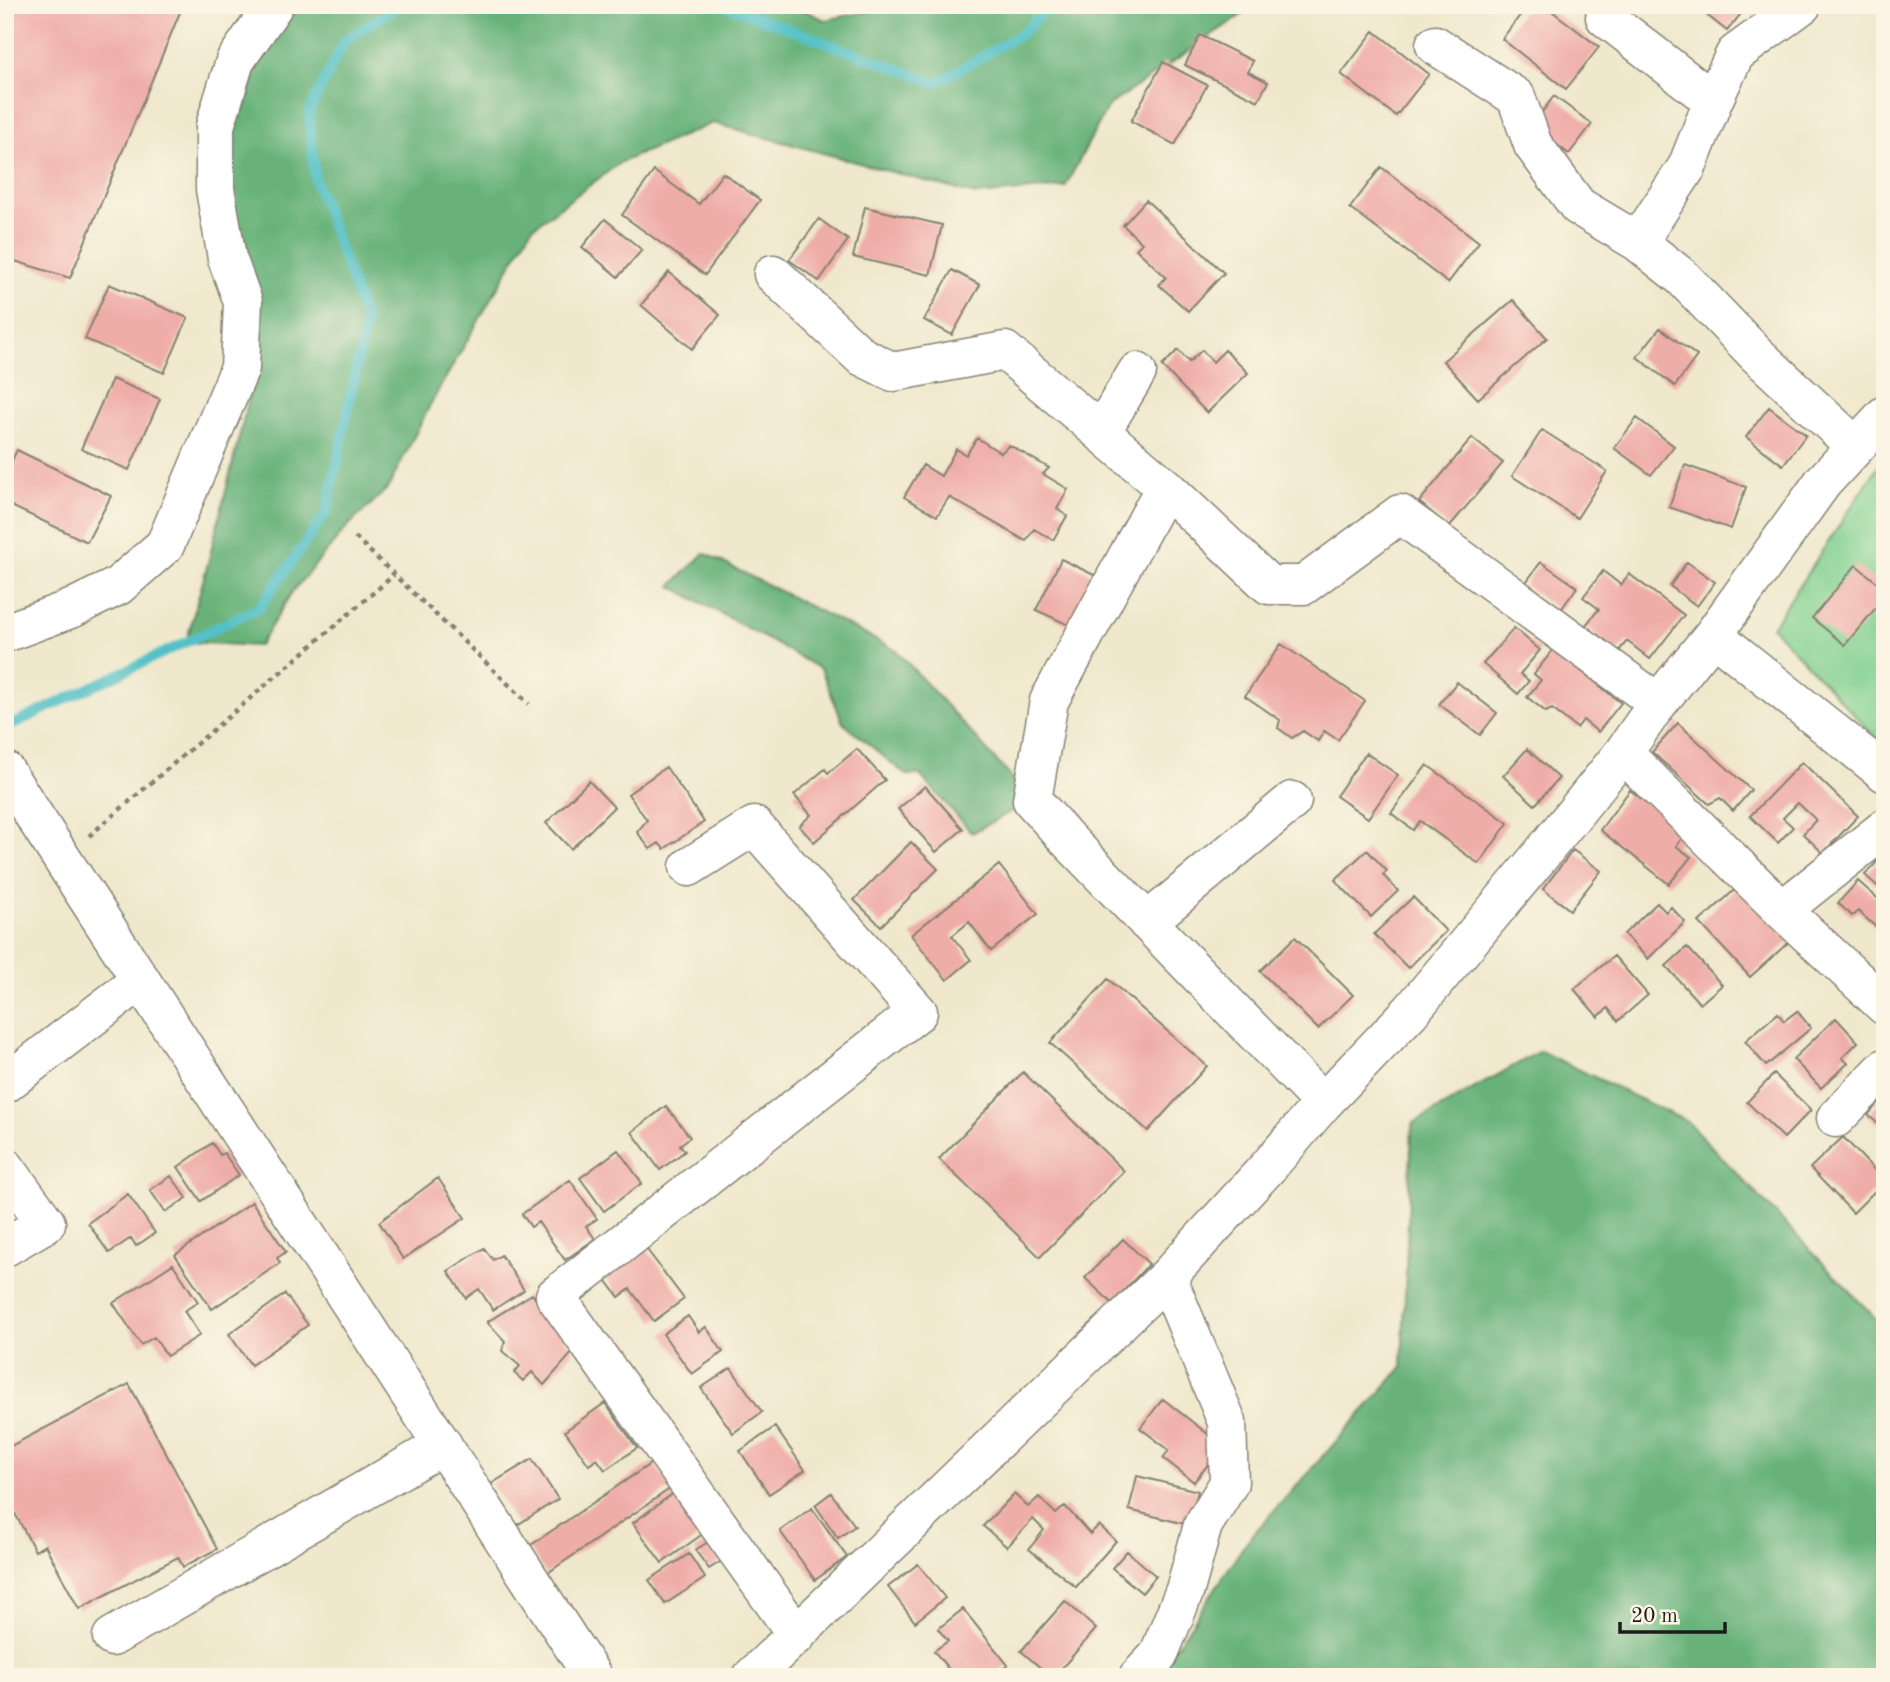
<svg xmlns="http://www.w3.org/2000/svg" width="1890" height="1682" font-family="'Old Standard TT',serif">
	<rect width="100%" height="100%" fill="#fcf5e5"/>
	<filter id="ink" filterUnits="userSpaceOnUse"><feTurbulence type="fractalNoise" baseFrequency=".0143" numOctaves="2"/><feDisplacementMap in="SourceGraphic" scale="14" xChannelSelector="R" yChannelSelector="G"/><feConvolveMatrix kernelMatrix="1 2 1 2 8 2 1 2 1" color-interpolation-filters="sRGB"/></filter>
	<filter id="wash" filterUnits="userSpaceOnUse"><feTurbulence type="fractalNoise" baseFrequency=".00686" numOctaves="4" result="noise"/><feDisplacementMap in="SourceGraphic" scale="28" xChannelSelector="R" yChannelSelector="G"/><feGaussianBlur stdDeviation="1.57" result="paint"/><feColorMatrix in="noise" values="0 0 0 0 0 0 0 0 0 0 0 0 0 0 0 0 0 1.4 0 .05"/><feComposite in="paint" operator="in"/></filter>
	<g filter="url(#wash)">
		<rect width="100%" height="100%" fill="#efe8cc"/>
		<!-- green -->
		<path fill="#80d090" stroke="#4e7656" stroke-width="2" d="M1885 456V748L1772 627Z"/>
		<!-- forest -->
		<path fill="#68b27a" stroke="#42674b" stroke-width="2" d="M298 5H793L825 20 902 5H1256L1108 106 1065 187 976 195 713 123 621 162 532 228 430 405 388 488 348 526 292 592 259 646 186 642 208 563 257 365 215 189 259 65Z
			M704 553 896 650 1032 800 972 833 920 775H906L843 723 821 669 671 586Z
			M1540 1051 1688 1122 1885 1328V1677H1156L1247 1541 1402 1368 1412 1124Z"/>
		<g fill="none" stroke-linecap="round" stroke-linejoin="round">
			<!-- stream -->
			<path stroke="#53c1c7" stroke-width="10" d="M724 5 937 83 1022 33 1050 5
				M5 728 260 607 327 512 366 321 315 180 309 112 345 40 401 5"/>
		</g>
		<g id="blocks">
			<!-- building -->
			<path fill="#efada8" d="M5 5H183L70 278 5 258V19L7 14H5Z
				M1528 5H1544L1599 47 1566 89 1502 39Z
				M1694 5H1748L1727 31Z
				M1374 31 1429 74 1396 116 1341 74Z
				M1200 35 1253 61 1248 72 1268 82 1258 101 1185 65Z
				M1163 62 1207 85 1175 145 1131 121Z
				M1554 96 1592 124 1569 154 1532 126Z
				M1381 167 1479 242 1448 283 1350 208Z
				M654 171 699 204 723 173 760 200 705 275 622 215Z
				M1146 200 1224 273 1188 311 1159 285 1166 277 1136 249 1142 243 1123 225Z
				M865 207 942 225 930 275 853 257Z
				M605 219 642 250 618 277 582 247Z
				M819 219 848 240 819 281 789 260Z
				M952 270 980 285 952 335 924 320Z
				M669 272 720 315 692 349 641 305Z
				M109 284 188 318 164 373 85 339Z
				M1513 300 1547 338 1478 399 1443 361Z
				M1660 328 1697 356 1675 386 1637 357Z
				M1178 350 1189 362 1202 350 1213 362 1225 350 1248 373 1207 413 1162 366Z
				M112 379 160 399 129 470 81 449Z
				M1769 407 1806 435 1783 465 1746 437Z
				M1637 418 1674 446 1651 475 1614 448Z
				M1542 430 1607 471 1577 518 1512 476Z
				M977 438 1001 453 1009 445 1049 468 1043 474 1068 489 1057 509 1067 516 1053 540 1034 529 1026 541 949 497 937 516 904 497 923 465 941 476 956 449 966 455Z
				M1472 438 1503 463 1449 527 1419 502Z
				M17 450 111 496 87 542 5 503V474Z
				M1685 465 1746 487 1731 529 1669 507Z
				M1061 559 1096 576 1071 626 1036 610Z
				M1541 562 1577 587 1560 611 1524 585Z
				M1687 562 1715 582 1697 606 1670 586Z
				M1856 565 1885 589V597L1845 645 1812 618Z
				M1603 571 1621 585 1629 574 1684 615 1650 659 1627 641 1618 652 1585 626 1599 609 1583 597Z
				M1514 628 1540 650 1520 674 1529 681 1518 694 1483 664Z
				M1281 644 1365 701 1338 740 1324 731 1318 741 1303 731 1292 738 1278 728 1280 720 1245 696Z
				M1554 649 1621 703 1598 732 1583 720 1577 728 1552 709 1546 712 1527 697 1541 680 1534 674Z
				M1457 682 1497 713 1480 735 1439 704Z
				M1678 723 1751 790 1733 811 1720 798 1709 804 1652 752Z
				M857 749 885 780 814 842 799 826 811 815 794 795 825 769 828 773Z
				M1527 749 1559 778 1535 805 1503 776Z
				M1366 753 1398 775 1368 818 1336 796Z
				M1802 762 1858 816 1823 853 1803 834 1816 820 1798 803 1783 818 1793 827 1778 843 1750 816Z
				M1427 765 1508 823 1479 864 1420 821 1413 830 1391 813Z
				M666 767 704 822 664 849 659 843 650 849 637 832 647 820 628 794Z
				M589 781 614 807 571 849 546 823Z
				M925 786 963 829 936 852 898 809Z
				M1630 790 1686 833 1676 846 1691 857 1669 884 1600 830Z
				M911 842 938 869 881 926 854 900Z
				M1367 850 1387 871 1383 875 1398 891 1371 917 1335 880Z
				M1573 850 1601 871 1570 910 1543 889Z
				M1885 853V893L1865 875Z
				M999 865 1038 914 991 951 969 922 952 936 971 960 947 980 911 935Z
				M1858 881 1885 905V920L1877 928 1858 911 1852 916 1838 903Z
				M1739 886 1790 941 1750 977 1699 922Z
				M1413 897 1446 931 1408 968 1374 934Z
				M1657 903 1666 912 1671 907 1685 922 1648 959 1624 934Z
				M1295 937 1353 995 1318 1029 1260 971Z
				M1687 947 1722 985 1700 1004 1666 966Z
				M1614 956 1648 995 1618 1021 1608 1008 1598 1017 1574 989Z
				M1108 979 1207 1066 1148 1131 1050 1043Z
				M1797 1011 1811 1028 1766 1066 1745 1041 1778 1013 1784 1021Z
				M1836 1018 1858 1042 1842 1058 1848 1063 1821 1088 1793 1059Z
				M1023 1072 1124 1171 1040 1257 939 1159Z
				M1774 1074 1811 1110 1784 1138 1747 1102Z
				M1885 1095V1130L1868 1115Z
				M666 1106 690 1137 680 1145 685 1151 660 1170 632 1132Z
				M1843 1137 1885 1181 1853 1213 1810 1168Z
				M212 1143 220 1155 224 1153 239 1175 201 1201 178 1167Z
				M618 1150 642 1183 604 1211 580 1178Z
				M171 1176 187 1198 165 1212 150 1190Z
				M438 1178 465 1218 403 1259 379 1222Z
				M570 1180 597 1219 586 1226 595 1239 565 1260 538 1222 531 1227 522 1214Z
				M128 1194 155 1233 136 1246 131 1238 109 1253 88 1223Z
				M252 1202 286 1252 277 1258 280 1263 212 1309 175 1255Z
				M1123 1239 1149 1264 1112 1303 1085 1278Z
				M645 1247 684 1299 654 1321 630 1289 619 1297 604 1277Z
				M484 1248 493 1260 501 1255 524 1290 493 1310 479 1289 466 1298 448 1271Z
				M173 1264 198 1302 184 1311 200 1335 167 1356 154 1337 141 1345 113 1303Z
				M285 1294 308 1325 251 1365 229 1334Z
				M532 1294 574 1351 544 1385 532 1372 523 1381 514 1373 520 1366 502 1351 505 1341 487 1322Z
				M688 1316 699 1332 706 1327 723 1352 692 1374 663 1334Z
				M731 1368 762 1412 733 1433 701 1388Z
				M129 1384 217 1549 183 1567 178 1557 79 1609 45 1545 35 1551 9 1502 5 1504V1449Z
				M1163 1399 1223 1446 1194 1482 1163 1458 1169 1450 1140 1428Z
				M605 1403 637 1448 605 1470 597 1459 589 1465 565 1431Z
				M775 1427 805 1470 769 1494 740 1451Z
				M532 1459 558 1499 517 1525 491 1484Z
				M653 1462 671 1488 546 1574 528 1547Z
				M1137 1476 1198 1491 1189 1525 1129 1510Z
				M675 1492 704 1533 662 1563 633 1523Z
				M831 1493 855 1526 838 1538 815 1505Z
				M1014 1494 1028 1507 1039 1497 1056 1514 1065 1506 1090 1534 1099 1525 1116 1541 1076 1587 1029 1549 1044 1530 1033 1519 1007 1547 983 1526Z
				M812 1508 847 1557 815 1580 780 1531Z
				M710 1541 723 1560 709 1569 695 1550Z
				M1127 1551 1156 1576 1142 1593 1112 1568Z
				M689 1554 705 1578 665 1604 649 1580Z
				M918 1564 945 1598 915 1622 888 1587Z
				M1065 1601 1096 1629 1054 1677H1051L1021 1651Z
				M963 1609 1008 1665 993 1677H955L934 1651 948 1641 938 1629Z"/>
		</g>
	</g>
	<g filter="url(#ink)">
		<use href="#blocks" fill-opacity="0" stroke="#868274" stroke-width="2"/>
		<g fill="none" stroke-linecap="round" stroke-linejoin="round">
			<defs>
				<path id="minor" d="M1612 5 1605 17 1713 101
					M1435 45 1516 97 1533 145 1578 206 1638 242 1683 278 1756 354 1855 446
					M1638 242 1687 167 1713 101 1735 54 1802 5
					M773 274 861 356 893 372 1005 351 1165 487 1049 701 1032 800 1066 838 1323 1103
					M1101 432 1137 372
					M1165 487 1269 585H1304L1400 514 1658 703
					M5 633 73 608 118 586 165 545 240 368 243 302 227 258 215 189V126L235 61 274 5
					M1713 635 1885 773
					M1623 753 1782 910 1885 1006
					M5 771 593 1677
					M689 867 754 826 918 1012 555 1296 797 1635
					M1782 910 1885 828
					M1147 922 1292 801
					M5 1084 141 980
					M1836 1118 1885 1068
					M5 1167 46 1223 5 1247
					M112 1637 443 1445
					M752 1677 1167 1277 1268 1167 1323 1103 1411 1011 1540 856 1623 753 1658 703 1713 635 1823 482 1885 415
					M1138 1677 1158 1656 1185 1590 1203 1525 1229 1483 1227 1422 1167 1277"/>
			</defs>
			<!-- minor casing -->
			<use href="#minor" stroke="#868274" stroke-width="41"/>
			<!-- path -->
			<path stroke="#868274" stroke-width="4.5" stroke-dasharray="5 5" stroke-linecap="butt" d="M355 537 529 704
				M89 836 394 575"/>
			<!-- minor -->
			<use href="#minor" stroke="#fff" stroke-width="38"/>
		</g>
	</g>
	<!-- margin -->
	<rect width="1890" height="1682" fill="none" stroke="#fcf5e5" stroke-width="28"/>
	<!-- scale -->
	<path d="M1620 1622v10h105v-10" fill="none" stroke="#1c1c1c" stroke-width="3.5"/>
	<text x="1631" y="1622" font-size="21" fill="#1c1c1c" stroke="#fcf5e5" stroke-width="5" paint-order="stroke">20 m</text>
</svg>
